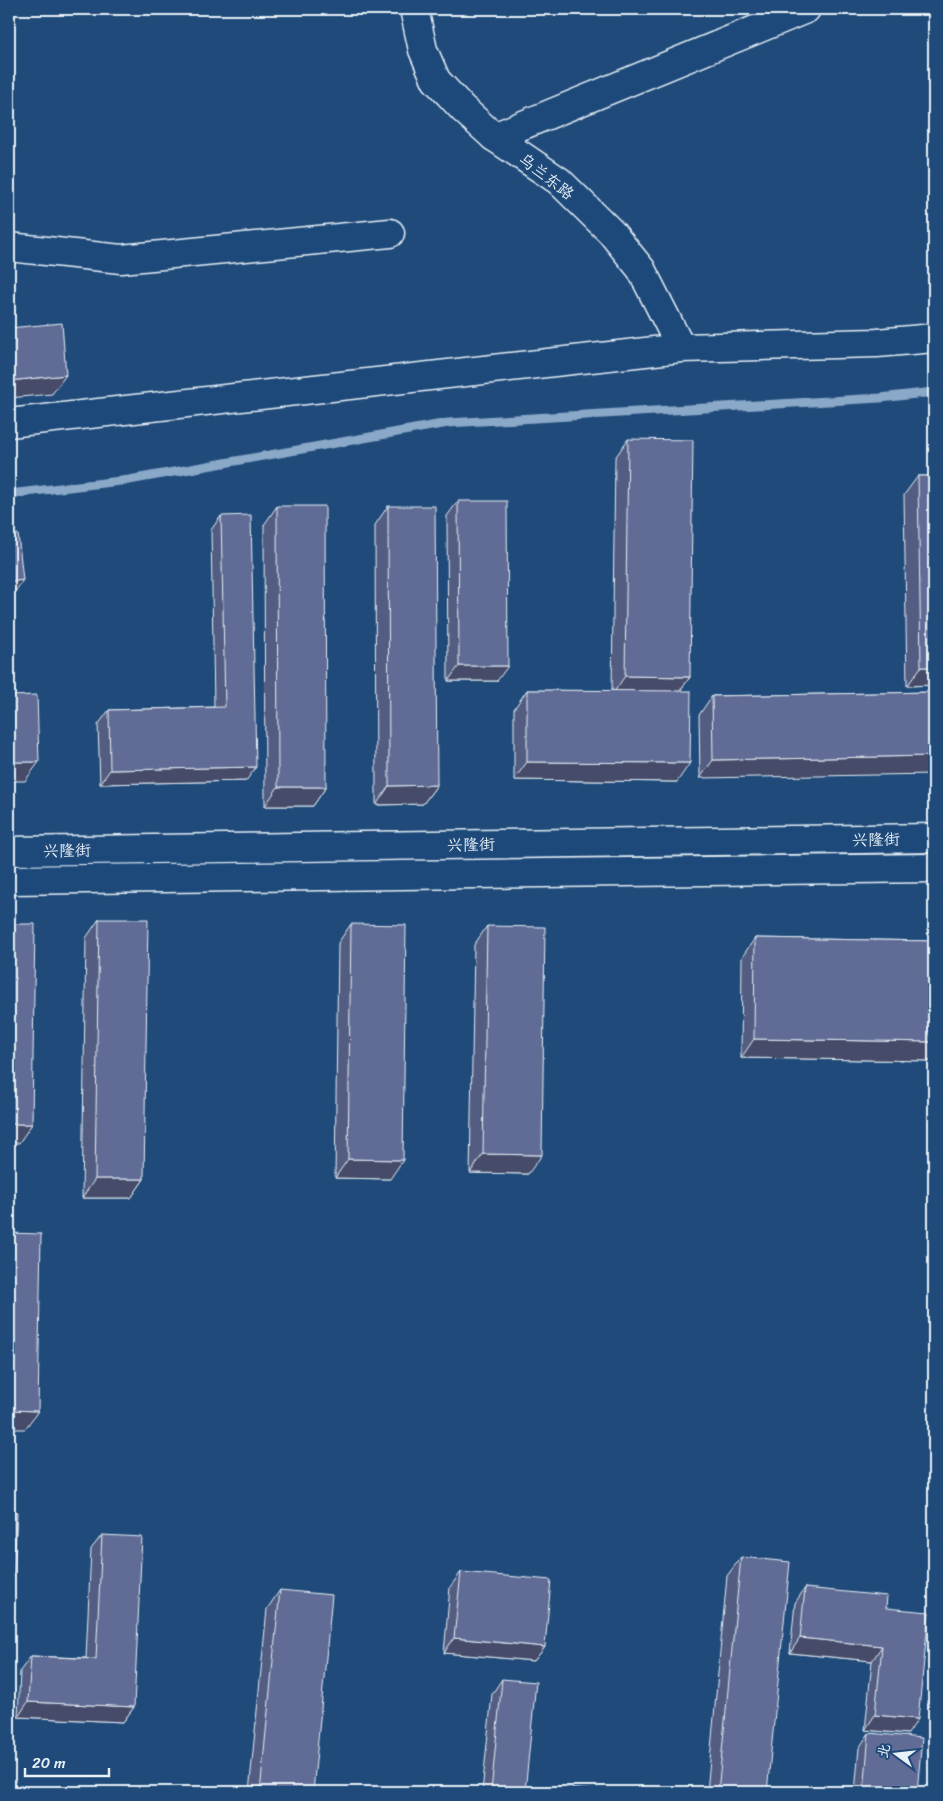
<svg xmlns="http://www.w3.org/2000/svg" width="943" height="1801" font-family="Sriracha,'LXGW WenKai TC',sans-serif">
	<rect width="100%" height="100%" fill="#1f4a7a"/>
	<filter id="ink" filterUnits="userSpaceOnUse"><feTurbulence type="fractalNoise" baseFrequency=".02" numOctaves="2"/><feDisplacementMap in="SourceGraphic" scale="10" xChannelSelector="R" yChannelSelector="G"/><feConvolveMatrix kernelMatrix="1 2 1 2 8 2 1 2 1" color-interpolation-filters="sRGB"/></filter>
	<g filter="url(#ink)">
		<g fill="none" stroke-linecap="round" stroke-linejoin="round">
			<!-- stream -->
			<path stroke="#8aa8c7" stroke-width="9" d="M9 494 129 480 448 423 880 398 934 392"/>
			<defs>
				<path id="minor" d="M494 137 806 9
					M9 247 121 259 390 233"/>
				<path id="tertiary" d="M414 9 423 50 436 80 463 109 494 137 559 181 611 232 641 269 681 348
					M9 423 681 348 877 343 934 338"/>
				<path id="secondary" d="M9 851 934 838
					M9 880 934 868"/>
			</defs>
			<!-- minor casing -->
			<use href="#minor" stroke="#e8f1f8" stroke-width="31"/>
			<!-- tertiary casing -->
			<use href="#tertiary" stroke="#e8f1f8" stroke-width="31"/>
			<!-- secondary casing -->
			<use href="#secondary" stroke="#e8f1f8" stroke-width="31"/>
			<!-- minor -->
			<use href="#minor" stroke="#1f4a7a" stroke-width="28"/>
			<!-- tertiary -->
			<use href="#tertiary" stroke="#1f4a7a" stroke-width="28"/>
			<!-- secondary -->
			<use href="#secondary" stroke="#1f4a7a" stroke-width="28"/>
		</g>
		<!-- wall -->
		<path fill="#535d81" stroke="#e8f1f8" d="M628 439 690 677 680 691 677 782 514 780V709L527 690 612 691 615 458Z
			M918 476H934V685L907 686 904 495Z
			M458 501 497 681H448L447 516Z
			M277 506 326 787 313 806H265L264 525Z
			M388 506 437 785 423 804 376 805 375 525Z
			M221 516 246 781 100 784 98 725 109 710 214 707 211 530Z
			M934 692 700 778 699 715 712 696Z
			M99 919 144 1179 131 1198H82L86 938Z
			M351 924 390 1179 335 1178 338 943Z
			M487 926 528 1174 470 1173 474 945Z
			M755 938 934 941V1061L741 1058 742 957Z
			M102 1535 134 1707 123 1722 18 1717 20 1671 31 1656 86 1658 91 1549Z
			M741 1557 767 1792H707L727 1576Z
			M461 1572 545 1647 534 1661 444 1653 450 1587Z
			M805 1588 886 1608 908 1734 865 1730 872 1661 790 1653 795 1603Z
			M280 1590 313 1792H249L267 1609Z
			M502 1679 525 1792H482L492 1694Z
			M869 1733 917 1792H855L859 1748Z"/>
		<!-- shaded-wall -->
		<path fill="#444c69" stroke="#e8f1f8" d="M66 375 52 394 9 398V381Z
			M23 580 10 599H9V582Z
			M459 666H508L497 681H448Z
			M921 667H934V685L907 686Z
			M625 676 690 677 677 695H612Z
			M934 756V774L700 778 713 760Z
			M9 762H39L25 781H9Z
			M527 762 690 763 677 782 514 780Z
			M256 767 246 781 100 784 110 770Z
			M437 785 423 804 376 805 389 786Z
			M278 787H326L313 806H265Z
			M754 1039 934 1042V1061L741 1058Z
			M9 1124H32L19 1143H9Z
			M483 1154 542 1155 528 1174 470 1173Z
			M348 1159 403 1160 390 1179 335 1178Z
			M95 1179H144L131 1198H82Z
			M9 1410 38 1411 25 1429H9Z
			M454 1638 545 1647 534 1661 444 1653Z
			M800 1638 882 1646 872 1661 790 1653Z
			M28 1702 134 1707 123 1722 18 1717Z
			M875 1715 918 1719 908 1734 865 1730Z"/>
		<!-- building -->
		<path fill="#616c96" stroke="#e8f1f8" d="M62 323 66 375 9 381V328Z
			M628 439 693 440 690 677 625 676Z
			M918 476H934V667H921Z
			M458 501H507L508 666H459Z
			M277 506H325L326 787H278Z
			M388 506H435L437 785 389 786Z
			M251 515 256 767 110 770 109 710 225 707 221 516Z
			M18 534 23 580 9 582V535Z
			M527 690 691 691 690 763 527 762Z
			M934 692V756L713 760 712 696Z
			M37 695 39 762H9V696Z
			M99 919H148L144 1179H95Z
			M9 924H35L32 1124H9Z
			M351 924 406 925 403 1160 348 1159Z
			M487 926 545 927 542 1155 483 1154Z
			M755 938 934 941V1042L754 1039Z
			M9 1233 41 1234 38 1411 9 1410Z
			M9 1511 17 1512 9 1664Z
			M102 1535 142 1537 134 1707 28 1702 31 1656 96 1659Z
			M741 1557 790 1562 767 1792H718Z
			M461 1572 551 1580 545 1647 454 1638Z
			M805 1588 887 1596 886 1608 929 1612 918 1719 875 1715 882 1646 800 1638Z
			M280 1590 332 1595 313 1792H260Z
			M502 1679 536 1682 525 1792H491Z
			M869 1733 922 1738 917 1792H864Z
			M565 1788 612 1792H565Z
			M794 1791 809 1792H794Z"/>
	</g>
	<g text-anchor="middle" stroke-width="5" stroke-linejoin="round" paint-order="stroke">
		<!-- street labels -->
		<g font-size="16" fill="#e8f1f8" stroke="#1f4a7a">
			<text transform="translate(547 176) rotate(38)" y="6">乌兰东路</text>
			<text transform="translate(876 839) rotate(-1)" y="6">兴隆街</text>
			<text transform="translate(471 844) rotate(-1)" y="6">兴隆街</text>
			<text transform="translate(67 850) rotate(-1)" y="6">兴隆街</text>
		</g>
	</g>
	<!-- margin -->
	<rect width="943" height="1801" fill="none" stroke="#1f4a7a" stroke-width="30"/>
	<rect x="15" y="15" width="913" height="1771" fill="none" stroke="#e8f1f8" stroke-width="2" filter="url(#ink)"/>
	<!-- north arrow -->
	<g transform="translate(896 1754) rotate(285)" stroke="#1f4a7a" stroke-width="4" paint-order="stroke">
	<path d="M0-4L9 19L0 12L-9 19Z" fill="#e8f1f8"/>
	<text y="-8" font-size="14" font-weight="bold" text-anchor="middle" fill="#e8f1f8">北</text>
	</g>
	<!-- scale -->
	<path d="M25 1768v8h84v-8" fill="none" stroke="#e8f1f8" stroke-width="2.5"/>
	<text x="32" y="1768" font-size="15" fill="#e8f1f8" stroke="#1f4a7a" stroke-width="4" paint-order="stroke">20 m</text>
</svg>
